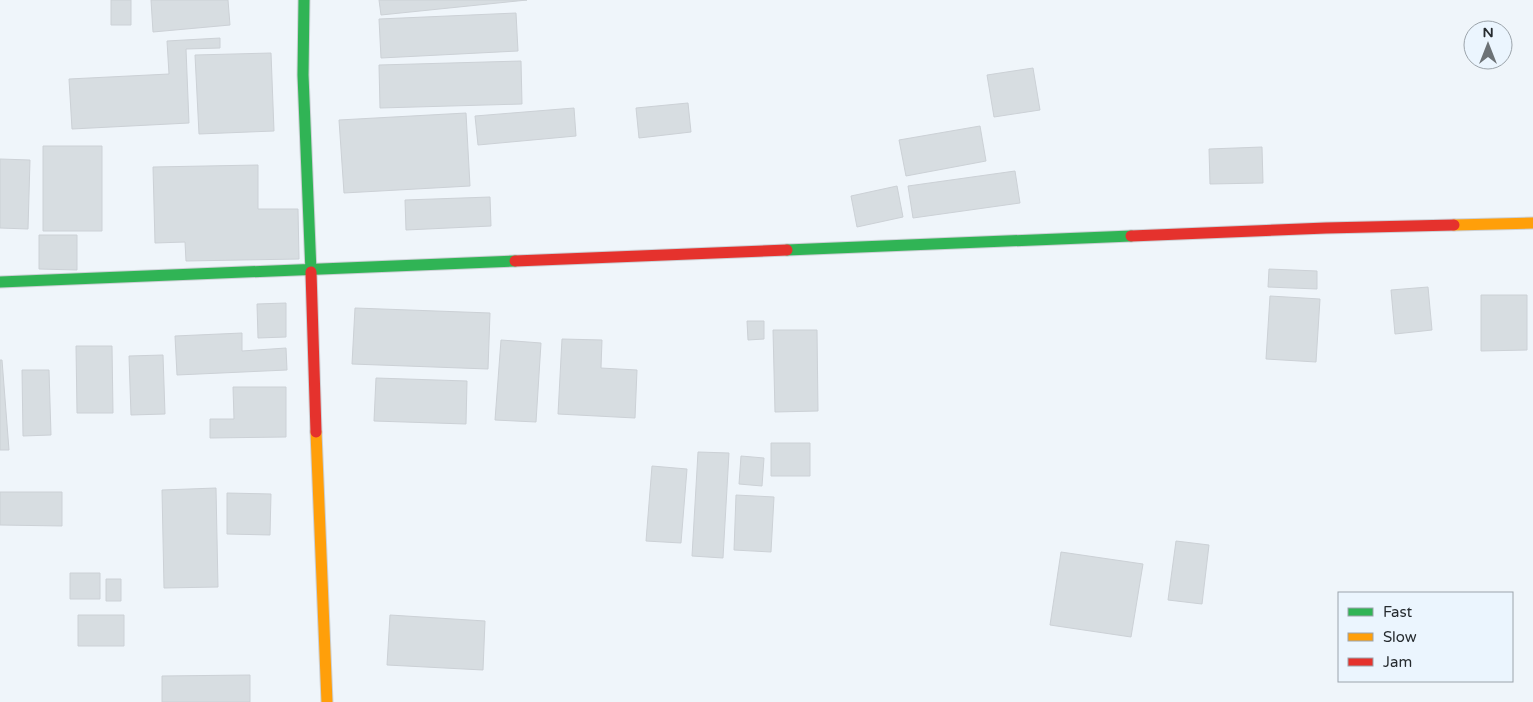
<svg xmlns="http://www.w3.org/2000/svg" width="1533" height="702" font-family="'Varela Round',sans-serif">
	<rect width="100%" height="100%" fill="#eff5fa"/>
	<!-- building -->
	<path fill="#d7dde1" stroke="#ccd1d6" d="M111 0H131V25H111Z
		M151 0H228L230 25 153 32Z
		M379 0H527L381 15Z
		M516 13 518 51 381 58 379 19Z
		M220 38V48L186 49 189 123 72 129 69 79 169 74 167 41Z
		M271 53 274 131 199 134 195 55Z
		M521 61 522 104 380 108 379 65Z
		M1033 68 1040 110 994 117 987 75Z
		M688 103 691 132 639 138 636 108Z
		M574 108 576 136 478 145 475 116Z
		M466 113 470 186 344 193 339 120Z
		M980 126 986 161 906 176 899 140Z
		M43 146H102V231H43Z
		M1262 147 1263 183 1210 184 1209 149Z
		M0 159 30 160 28 229 0 228Z
		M258 165V209H298L299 259 186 261 185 242 155 243 153 167Z
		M1015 171 1020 203 913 218 908 186Z
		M897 186 903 217 857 227 851 196Z
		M490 197 491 226 406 230 405 200Z
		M39 235H77V270L39 269Z
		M1269 269 1317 271V289L1268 287Z
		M1428 287 1432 330 1395 334 1391 290Z
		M1481 295H1527V350L1481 351Z
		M1270 296 1320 299 1316 362 1266 359Z
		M286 303V337L258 338 257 304Z
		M355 308 490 313 488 369 352 364Z
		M747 321H764V339L748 340Z
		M773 330H817L818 411 775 412Z
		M242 333V351L286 348 287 370 177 375 175 336Z
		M562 339 602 340 601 368 637 370 635 418 558 414Z
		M501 340 541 343 536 422 495 420Z
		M76 346H112L113 413H77Z
		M163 355 165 414 131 415 129 356Z
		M0 360H2L9 450H0Z
		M22 370H49L51 435 23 436Z
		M376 378 467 381 466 424 374 421Z
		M233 387H286V437L210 438V419H234Z
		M771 443H810V476H771Z
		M698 452 729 453 723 558 692 556Z
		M741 456 764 458 762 486 739 484Z
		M652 466 687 469 681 543 646 541Z
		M216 488 218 587 164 588 162 490Z
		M0 492H62V526L0 525Z
		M227 493 271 494 270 535 227 534Z
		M736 495 774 497 771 552 734 550Z
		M1176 541 1209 545 1202 604 1168 600Z
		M1061 552 1143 564 1131 637 1050 625Z
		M70 573H100V599H70Z
		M106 579H121V601H106Z
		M78 615H124V646H78Z
		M390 615 485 621 483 670 387 665Z
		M250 675V702H162V676Z"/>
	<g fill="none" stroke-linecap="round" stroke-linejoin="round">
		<defs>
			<path id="fast" d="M304 0 303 75 311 272
				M787 250 1131 236
				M0 282 515 261"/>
			<path id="slow" d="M1454 225 1533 223
				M316 432 327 702"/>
			<path id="jam" d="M1131 236 1326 228 1454 225
				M515 261 787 250
				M311 272 316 432"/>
		</defs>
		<!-- fast casing -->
		<use href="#fast" stroke="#ccd0d5" stroke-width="13"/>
		<!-- slow casing -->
		<use href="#slow" stroke="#ccd0d5" stroke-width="13"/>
		<!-- jam casing -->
		<use href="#jam" stroke="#ccd0d5" stroke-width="13"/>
		<!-- fast -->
		<use href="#fast" stroke="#30b455" stroke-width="11"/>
		<!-- slow -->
		<use href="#slow" stroke="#ff9f0a" stroke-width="11"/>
		<!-- jam -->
		<use href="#jam" stroke="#e5322d" stroke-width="11"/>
	</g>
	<!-- legend -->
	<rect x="1338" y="592" width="175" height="90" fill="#ebf5fe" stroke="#9ca4ab"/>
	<rect x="1348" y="608" width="25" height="8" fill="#30b455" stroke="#9ca4ab"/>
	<text x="1383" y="617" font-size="15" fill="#262b2f">Fast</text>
	<rect x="1348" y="633" width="25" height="8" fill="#ff9f0a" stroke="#9ca4ab"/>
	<text x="1383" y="642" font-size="15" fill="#262b2f">Slow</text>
	<rect x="1348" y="658" width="25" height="8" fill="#e5322d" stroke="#9ca4ab"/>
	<text x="1383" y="667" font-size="15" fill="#262b2f">Jam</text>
	<!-- north arrow -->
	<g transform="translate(1488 45)"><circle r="24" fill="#ebf5fe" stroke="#9ca4ab"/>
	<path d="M0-4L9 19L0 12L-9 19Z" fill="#6c7276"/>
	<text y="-8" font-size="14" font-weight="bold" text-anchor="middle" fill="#262b2f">N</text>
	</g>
</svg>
